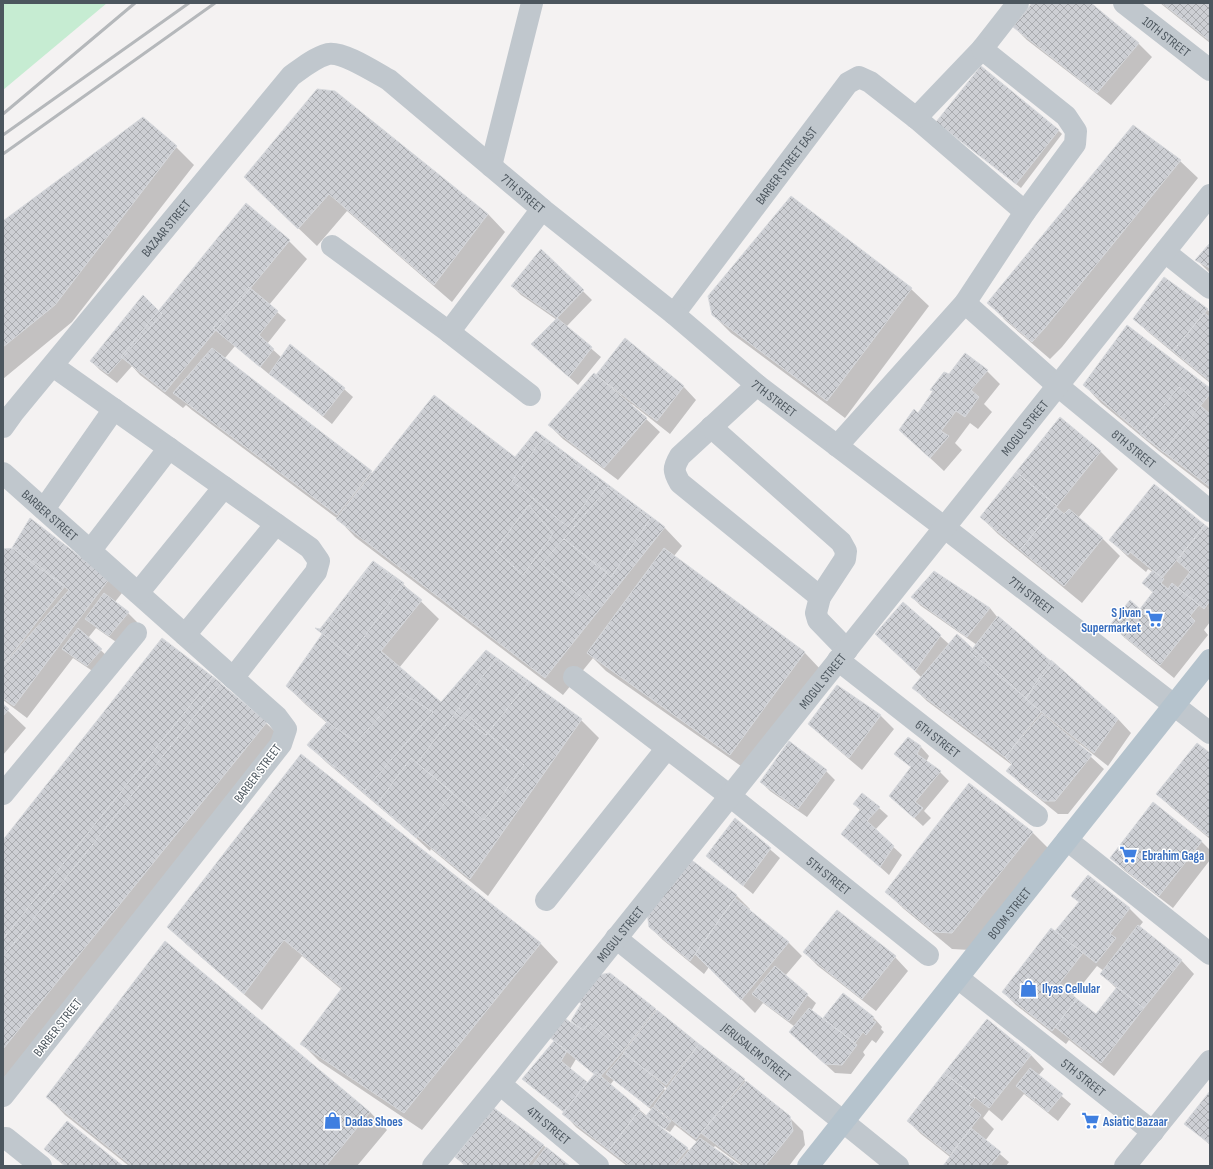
<svg xmlns="http://www.w3.org/2000/svg" width="1213" height="1169" font-family="'Sofia Sans Condensed',sans-serif">
	<defs>
		<pattern id="building-cross-hatch" width="8" height="8" patternUnits="userSpaceOnUse"><rect width="8" height="8" fill="#cdcfd4"/><path d="M0 0l8 8M0 8l8-8" fill="none" stroke="#a9abaf"/></pattern>
	</defs>
	<rect width="100%" height="100%" fill="#f4f2f2"/>
	<!-- green -->
	<path fill="#c6ecd2" d="M3 3H107L3 90Z"/>
	<!-- shadow -->
	<path fill="#0003" fill-rule="evenodd" d="M1034 3H1090L1138 43 1152 57 1111 105 1027 40 1014 27Z
		M1160 3H1210V43Z
		M143 118 176 147 194 165 72 322 3 379V223Z
		M942 126 1058 130 1062 134 1021 188Z
		M1133 126 1180 161 1198 178 1062 347 1050 359 1006 321 989 303Z
		M245 177 488 214 505 232 452 302 347 211 317 246Z
		M246 205 289 241 307 259 269 305 286 320 267 344 282 358 344 389 353 397 332 424 280 382 271 373 270 375 235 346 225 358 373 474 515 458 536 433 665 528 682 546 674 556 805 653 822 671 748 771 606 671 593 658 563 695 355 537 338 519 192 410 186 405 183 408 140 375 132 366 117 383 100 370 91 361 159 312Z
		M1210 244V273L1197 260Z
		M541 250 592 300 566 327 601 357 578 385 542 353 557 320 521 295 512 286Z
		M1164 278 1210 312V383L1148 332 1134 319Z
		M911 289 929 306 845 418 731 333 713 315Z
		M987 371 1000 384 984 404 992 412 978 429 970 423 955 443 962 450 944 471 900 430 918 414 934 392 931 390 949 376Z
		M597 376 683 386 696 400 670 434 632 404 631 405 660 432 618 480 563 439 549 425Z
		M1084 385 1210 389V490L1159 451 1101 403Z
		M1060 419 1101 452 1118 469 1078 518 1102 538 1120 556 1082 603 998 534 981 517Z
		M1154 485 1210 531V622L1204 630 1208 635 1174 678 1125 638 1111 625 1140 610 1153 593 1144 583 1153 572 1148 569 1146 572 1128 557 1110 540Z
		M3 550 109 579 122 593 114 603 128 613 137 622 119 644 96 628 88 638 110 659 97 674 73 658 27 718 3 700Z
		M403 584 439 619 399 668 442 704 581 720 599 738 488 896 431 849 430 851 415 837 326 762 309 745 327 723 305 704 287 686 323 634 321 630Z
		M912 597 990 608 998 618 1118 719 1131 733 1108 766 1080 744 1078 745 1104 769 1068 814H1058L1021 784 1008 771 1012 765 927 701 914 688 922 678 886 643 940 636 950 645 973 650 977 645 921 606Z
		M837 686 881 716 894 729 862 770 823 737 809 724Z
		M3 706 26 728 3 755Z
		M266 723 284 740 3 1079V841Z
		M908 738 921 747 929 756 926 762 940 772 949 781 924 811 931 818 923 826 900 805 912 768 896 754Z
		M301 755 541 944 558 962 422 1130 319 1061 302 1044 342 990 302 956 262 1010 186 944 168 926Z
		M1210 755V839L1171 807 1157 794Z
		M826 771 835 780 807 817 770 791 761 782Z
		M854 804 879 808 888 816 875 830 902 855 889 875 843 834 861 811Z
		M735 819 780 858 753 894 716 864Z
		M1032 832 1050 850 970 950 952 949 904 909 886 892Z
		M1201 841 1210 850V860L1173 908 1125 871 1111 858Z
		M690 860 737 896 750 909 749 911 789 943 802 956 785 976 816 1003 811 1011 823 1020 843 994 874 1018 882 1027 881 1029 884 1032 876 1043 872 1040 863 1052 865 1055 851 1074 835 1073 800 1041 795 1027 763 1003 755 1013 709 967 704 974 663 940 650 927Z
		M1088 876 1130 909 1143 922 1139 927 1181 960 1194 974 1114 1076 1069 1040 1066 1044 1016 1005 1003 992 1055 933 1079 902 1073 896ZM1097 966 1104 971 1101 974 1117 989 1096 1015 1073 996Z
		M804 952 895 957 908 971 876 1011 818 966Z
		M610 974 744 1080 789 1117 803 1131 805 1145 789 1166H742L715 1146 713 1148 738 1166H627L576 1127 563 1113 564 1112 532 1087 523 1079 555 1041 577 1027 572 1021ZM576 1059 595 1075 588 1084 570 1069ZM614 1080 652 1110 647 1116 610 1085ZM661 1084 668 1089 666 1091 660 1085ZM661 1112 666 1117 665 1118 660 1113ZM653 1122 670 1132 675 1125 697 1142 690 1151Z
		M987 1021 1031 1055 1044 1069 1038 1076 1071 1104 1058 1121 1024 1094 1002 1121 989 1110 983 1118 994 1129 985 1141 1009 1162 1006 1166H944L950 1157 921 1134 908 1121Z
		M1210 1093V1145L1186 1124Z
		M48 1097 370 1112 387 1130 357 1166H129L65 1115Z
		M543 1145 569 1166H465L456 1157Z"/>
	<!-- building -->
	<path fill="url(#building-cross-hatch)" stroke="#d7d9dd" d="M1032 3H1091L1139 43 1097 93 1013 27Z
		M1162 3H1210V41Z
		M981 66 1059 130 1016 184 936 122Z
		M317 89 335 91 488 214 434 285 329 194 298 229 244 177Z
		M143 117 177 146 55 305 3 347V221Z
		M1133 125 1181 160 1044 329 1032 342 987 303Z
		M791 196 912 288 827 401 712 315 708 296Z
		M246 203 290 240 165 392 121 357Z
		M1210 243V268L1195 260Z
		M541 249 584 290 557 318 511 286Z
		M1164 277 1208 309 1173 351 1133 319Z
		M249 287 278 311 259 335 274 349 260 367 213 328Z
		M143 295 162 314 108 374 90 361Z
		M1204 313 1210 317V381L1173 351Z
		M557 318 592 347 569 377 531 344Z
		M1127 325 1210 388V394L1163 452 1083 385Z
		M625 338 684 386 657 421 596 375Z
		M290 344 345 388 323 416 269 374Z
		M212 348 372 471 337 515 173 393Z
		M965 353 988 370 971 390 979 397 965 417 956 411 941 431 949 436 930 458 899 430 914 409 918 413 933 391 930 390 944 372 949 374Z
		M594 373 647 418 604 468 548 425Z
		M1179 387 1210 414V487L1140 434Z
		M434 395 515 457 536 431 665 527 545 678 336 519Z
		M1060 417 1101 451 1057 506 1016 472Z
		M542 439 600 483 568 527 512 481Z
		M1016 472 1057 506 1020 550 980 517Z
		M1154 484 1205 525 1162 578 1130 552 1128 555 1109 540Z
		M608 487 650 519 611 577 564 539Z
		M529 505 553 534 523 575 495 550Z
		M1056 507 1064 514 1069 509 1103 538 1064 586 1020 550Z
		M30 518 109 579 14 706 3 698V666L69 590 12 548Z
		M1205 525 1210 529V601L1204 609 1178 588 1190 572 1177 561Z
		M564 539 607 572 585 600 541 564Z
		M16 548 65 586 3 665V549Z
		M664 548 805 652 730 755 587 653Z
		M373 561 404 583 350 656 315 628 320 629Z
		M373 561 422 600 381 651 441 702 486 650 582 719 470 879 377 804 307 745 327 722 286 686Z
		M1153 570 1164 579 1161 583 1168 589 1172 583 1199 605 1190 616 1195 621 1160 665 1110 625 1130 600 1140 609 1153 592 1142 583Z
		M934 571 990 608 967 637 911 597Z
		M104 593 129 612 109 636 85 619Z
		M903 602 941 635 915 671 875 634Z
		M998 616 1053 663 1026 698 970 652Z
		M78 628 102 649 87 666 62 649Z
		M957 634 1041 712 1005 757 912 688Z
		M162 638 221 683 3 957V840Z
		M496 659 528 683 486 735 455 713Z
		M1051 660 1118 719 1094 753 1025 699Z
		M213 677 267 722 3 1049V939Z
		M837 685 881 715 849 758 808 724Z
		M401 693 433 712 365 790 307 745 327 722 356 742Z
		M3 704 9 709 3 716Z
		M459 708 524 765 484 820 417 763Z
		M1042 714 1092 755 1055 801H1044L1006 771 1012 764 1005 757Z
		M908 737 921 746 917 754 941 771 915 802 923 808 914 818 889 796 911 767 894 754Z
		M789 741 827 770 798 809 760 782Z
		M1197 743 1210 753V834L1208 836 1156 794Z
		M301 754 541 943 404 1113 300 1044 342 988 284 940 244 994 167 927Z
		M411 758 453 793 416 838 377 804Z
		M969 783 1033 832 952 933 934 932 885 892Z
		M862 793 880 807 867 821 894 846 880 867 841 834 861 809 853 804Z
		M1153 802 1202 841 1159 896 1110 858Z
		M735 818 771 848 743 886 706 856Z
		M689 858 737 895 690 961 649 927 647 912Z
		M1088 875 1130 908 1110 934 1116 938 1096 963 1055 931 1079 902 1071 896Z
		M735 898 789 942 741 1000 695 954Z
		M837 910 896 956 862 999 803 952Z
		M1138 925 1182 960 1144 1008 1100 974Z
		M1051 928 1083 953 1059 984 1077 999 1052 1031 1002 992Z
		M165 941 370 1112 326 1166H132L46 1097Z
		M775 966 808 994 789 1021 752 994Z
		M610 973 656 1009 622 1052 589 1022 583 1030 571 1021 581 1004 577 999 598 975Z
		M1117 987 1144 1008 1101 1063 1055 1027 1077 999 1096 1014Z
		M843 993 874 1017 872 1020 876 1022 866 1035 863 1032 855 1043 823 1018Z
		M809 1008 857 1045 842 1065 825 1064 789 1032Z
		M657 1010 699 1044 666 1085 623 1053Z
		M564 1018 583 1030 593 1019 624 1050 599 1078 548 1036Z
		M987 1019 1031 1055 989 1108 944 1073Z
		M554 1041 567 1051 561 1061 587 1082 564 1112 522 1079Z
		M699 1044 745 1079 696 1139 654 1106Z
		M625 1052 665 1087 649 1107 606 1074Z
		M1030 1068 1063 1094 1048 1112 1016 1086Z
		M596 1072 640 1109 609 1150 562 1114Z
		M944 1073 975 1098 969 1105 981 1115 950 1155 907 1121Z
		M746 1081 790 1116 793 1131 765 1166H745L701 1133Z
		M1210 1091V1144L1184 1124Z
		M653 1107 671 1121 665 1129 646 1116Z
		M494 1108 544 1145 527 1166H466L455 1157Z
		M639 1111 688 1148 673 1166H630L609 1150Z
		M67 1121 123 1166H65L44 1149Z
		M971 1128 1001 1152 990 1166H943Z
		M700 1138 740 1166H676Z
		M546 1147 570 1166H532Z"/>
	<g fill="none" stroke-linecap="round" stroke-linejoin="round">
		<!-- minor -->
		<g stroke="#c0c7cd" stroke-width="22">
			<path d="M1018 3 982 49 916 118 1025 212"/>
			<path id="s1" d="M1124 3 1210 70"/>
			<path d="M491 166 532 3"/>
			<path d="M332 246 449 332 530 395"/>
			<path d="M1165 252 1210 288"/>
			<path id="s2" d="M965 303 1058 386 1210 511"/>
			<path id="s3" d="M674 314 848 83 859 77 870 82 916 118"/>
			<path d="M449 332 542 209"/>
			<path d="M53 366 310 548 319 561 316 572 233 678"/>
			<path d="M757 385 680 456C673 468 673 471 680 483L820 597"/>
			<path id="s4" d="M3 427 13 413 291 76C302 68 314 58 328 54 343 51 376 73 389 80L542 209 674 314 757 385 945 528 1210 733"/>
			<path d="M711 427 841 542 846 551 845 559 820 597 816 613 818 620 847 650"/>
			<path d="M837 446 965 303 1025 212 1075 144 1076 131 1066 116 982 49"/>
			<path id="s5" d="M3 473 277 717 286 729 281 744 3 1096"/>
			<path d="M44 509 114 409"/>
			<path d="M90 551 169 448"/>
			<path d="M138 593 224 487"/>
			<path d="M185 635 276 524"/>
			<path id="s6" d="M838 660 1037 816"/>
			<path id="s7" d="M574 677 730 796 928 955"/>
			<path d="M3 794 136 633"/>
			<path d="M1067 840 1210 954"/>
			<path d="M546 900 667 748"/>
			<path id="s8" d="M616 938 898 1166"/>
			<path id="s9" d="M958 978 1153 1132"/>
			<path id="s10" d="M500 1084 598 1166"/>
			<path d="M6 1138 41 1166"/>
			<path id="s11" d="M433 1166 500 1084 1210 195"/>
			<path d="M1125 1166 1210 1061"/>
		</g>
		<!-- major -->
		<path stroke="#b5c3cd" stroke-width="22" id="s12" d="M808 1166 1210 660"/>
		<!-- rail -->
		<path stroke="#b5b8bb" stroke-width="3" d="M3 114 135 3
			M3 135 189 3
			M3 154 215 3"/>
	</g>
	<!-- icons -->
	<defs>
		<symbol id="supermarket-bare" viewBox="-9 -9 18 18"><path d="M-6-5.5h2.5l.6 2H6L4.5 2H-2.5L-4.4-4H-6ZM-1.5 3.2a1.3 1.3 0 1 0 .1 0ZM3 3.2a1.3 1.3 0 1 0 .1 0Z" fill="#3f7fe0" stroke="#fff" stroke-width="2.5" paint-order="stroke"/></symbol>
		<symbol id="shop-bare" viewBox="-9 -9 18 18"><path d="M-5-2.5h2.3a2.7 3.5 0 0 1 5.4 0H5L5.5 6h-11ZM-1.5-2.5h3a1.5 2.3 0 0 0-3 0Z" fill="#3f7fe0" stroke="#fff" stroke-width="2.5" paint-order="stroke"/></symbol>
	</defs>
	<g fill-rule="evenodd">
		<use href="#supermarket-bare" x="1142" y="606" width="25" height="25"/>
		<use href="#supermarket-bare" x="1116" y="842" width="25" height="25"/>
		<use href="#shop-bare" x="1016" y="976" width="25" height="25"/>
		<use href="#shop-bare" x="320" y="1108" width="25" height="25"/>
		<use href="#supermarket-bare" x="1078" y="1108" width="25" height="25"/>
	</g>
	<g text-anchor="middle" stroke-width="3" stroke-linejoin="round" paint-order="stroke">
		<!-- street labels -->
		<g font-size="13" fill="#4c565e" stroke="#fff">
			<text dy="5" stroke="none"><textPath href="#s1" startOffset="54">10TH STREET</textPath></text>
			<text dy="5" stroke="none"><textPath href="#s3" startOffset="186">BARBER STREET EAST</textPath></text>
			<text dy="5" stroke="none"><textPath href="#s4" startOffset="740">7TH STREET</textPath></text>
			<text dy="5" stroke="none"><textPath href="#s4" startOffset="257">BAZAAR STREET</textPath></text>
			<text dy="5" stroke="none"><textPath href="#s4" startOffset="1064">7TH STREET</textPath></text>
			<text dy="5" stroke="none"><textPath href="#s11" startOffset="946">MOGUL STREET</textPath></text>
			<text dy="5" stroke="none"><textPath href="#s2" startOffset="223">8TH STREET</textPath></text>
			<text dy="5" stroke="none"><textPath href="#s5" startOffset="63">BARBER STREET</textPath></text>
			<text dy="5" stroke="none"><textPath href="#s4" startOffset="1388">7TH STREET</textPath></text>
			<text dy="5" stroke="none"><textPath href="#s11" startOffset="622">MOGUL STREET</textPath></text>
			<text dy="5" stroke="none"><textPath href="#s6" startOffset="127">6TH STREET</textPath></text>
			<text transform="translate(257 773) rotate(-53)" y="5">BARBER STREET</text>
			<text dy="5" stroke="none"><textPath href="#s7" startOffset="323">5TH STREET</textPath></text>
			<text dy="5" stroke="none"><textPath href="#s12" startOffset="323">BOOM STREET</textPath></text>
			<text dy="5" stroke="none"><textPath href="#s11" startOffset="298">MOGUL STREET</textPath></text>
			<text transform="translate(57 1027) rotate(-52)" y="5">BARBER STREET</text>
			<text dy="5" stroke="none"><textPath href="#s8" startOffset="181">JERUSALEM STREET</textPath></text>
			<text dy="5" stroke="none"><textPath href="#s9" startOffset="160">5TH STREET</textPath></text>
			<text dy="5" stroke="none"><textPath href="#s10" startOffset="64">4TH STREET</textPath></text>
		</g>
		<!-- shop labels -->
		<g font-size="13" font-weight="bold" fill="#366cbe" stroke="#fff" text-anchor="start">
			<text x="1141" y="617" text-anchor="end">S Jivan<tspan x="1141" dy="15">Supermarket</tspan></text>
			<text x="1142" y="860">Ebrahim Gaga</text>
			<text x="1042" y="993">Ilyas Cellular</text>
			<text x="345" y="1126">Dadas Shoes</text>
			<text x="1103" y="1126">Asiatic Bazaar</text>
		</g>
	</g>
	<!-- border -->
	<rect width="1213" height="1169" fill="none" stroke="#4c565e" stroke-width="8"/>
</svg>
